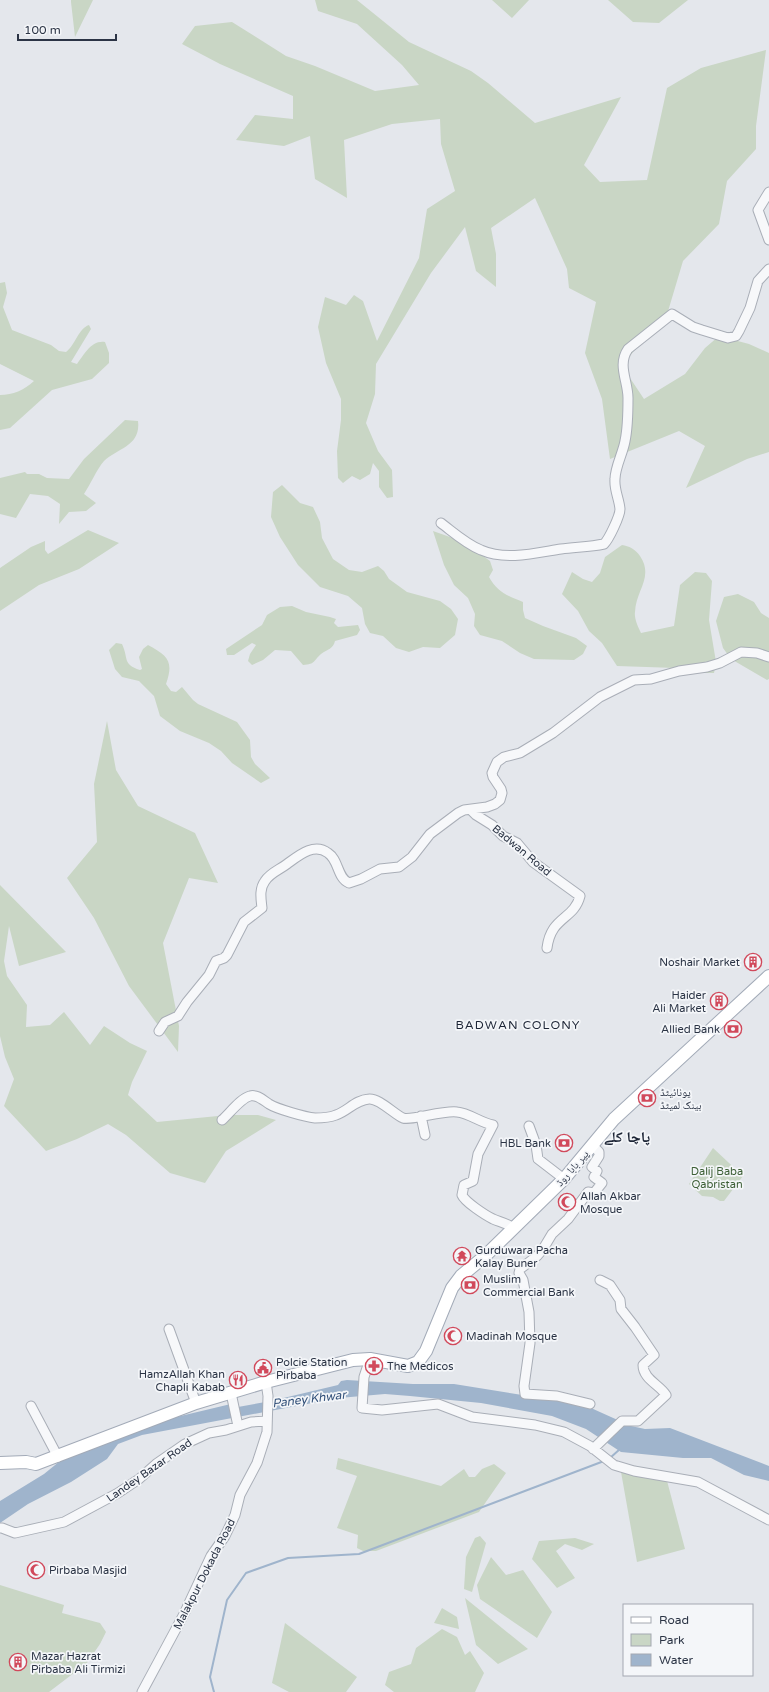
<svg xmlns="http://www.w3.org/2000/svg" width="769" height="1692" font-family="'Varela Round','Noto Naskh Arabic',sans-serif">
	<rect width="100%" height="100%" fill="#e4e7ec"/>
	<!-- green -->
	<path fill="#c9d6c5" d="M71 0H93L75 37 71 2Z
		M315 0H357L409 42 471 71 488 83 535 123 621 97 584 165 600 182 647 180 667 88 701 68 766 50 756 126V149L727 181 719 224 683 261 666 318 649 332 622 366 644 399 685 374 705 348 719 336 749 344 769 353V452L747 459 686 488 705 446 679 431 610 459 602 399 585 353 596 302 569 288 567 269 535 198 491 228 496 254V287L476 271 465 227 431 273 376 364 375 394 366 423 378 451 392 470 393 497 387 498 379 487V471L373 463 370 474 360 480 352 476 343 483 338 478 337 451 341 420V399L326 363 318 327 325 297 346 305 354 295 363 301 377 341 419 258 427 209 455 191 441 144 440 119 392 124 344 140 347 198 315 179 310 136 284 146 236 140 255 115 293 119V96L220 64 182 44 195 26 232 22 286 56 315 66 375 91 419 85 402 65 357 24 318 11Z
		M492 0H529L512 18Z
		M608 0H688L659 23 633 22Z
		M5 282 7 293 3 307 12 330 51 345 59 351 66 352C76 344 78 329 89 325L91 329 71 362 77 364C84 355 91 340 105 342L109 353V363L92 379 52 390 10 428 0 430V395C13 395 24 390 34 381L0 364V283Z
		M125 420 138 421C141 446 118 448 104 461 97 469 90 485 84 494L96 503 86 511 69 512 59 524 60 504 48 496 30 494 16 518 0 514V478L25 472 27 474H39L47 478 69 479 84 459Z
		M282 485 300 503 313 507 320 522 322 538 333 559 349 570 362 572 378 566 384 571 389 579 407 592 440 601 451 609 458 619 455 635 440 648 423 647 409 652 396 648 383 636 370 633 365 624 362 608 348 596 320 587 298 565 280 537 271 517 273 492Z
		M88 530 119 543 79 569 39 585 0 611V568L31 547 45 541V550L48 554Z
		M433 531 464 542 490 561 493 570 489 577C497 592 508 596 523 602V610L525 618 543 626 576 638 587 646 583 654 574 660 534 659 520 653 502 641 480 635 474 626 475 614 468 598 454 585 444 565Z
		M622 545C629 546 635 549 640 556 654 577 636 590 635 612 634 618 638 627 641 633L674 626 680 585 695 572 706 573 712 581 709 620 716 662 714 673H697L676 668 617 666 602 643 589 631 578 611 562 594 572 572 583 579 592 582 600 573 605 557Z
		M738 594 754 602 761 613 769 618V679L767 680 731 659 723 648 716 621 724 597Z
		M292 606 306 612 330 617 336 619 334 623 338 627 358 625 360 630 357 635 335 641C333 649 328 649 321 654 313 661 316 664 303 665L291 651 275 650 263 660 252 665 248 661 250 654 256 645 252 643 234 655H227L226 649 262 625 267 615 280 607Z
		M116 643 122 644C129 659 122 664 140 670L142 669 139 657 143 649 148 645C168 656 174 661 166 684L171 691 176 692 182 687 193 700 198 704 237 722 250 740 251 757 255 764 270 778 261 783 232 763 221 751 209 743 180 731 160 716 154 696 139 681 122 677 115 669 109 650Z
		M107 721 116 770 138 806 195 833 218 883 189 878 163 943 179 1026 178 1052 129 986 94 918 67 878 97 842 94 784Z
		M0 885 66 952 19 966 9 926 4 961 7 976 27 1005 26 1027 50 1025 64 1012 90 1045 104 1026 130 1043 147 1051 132 1082 128 1095 157 1122 228 1115H258L276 1120 226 1151 205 1183 170 1173 126 1135 108 1124 77 1139 46 1151 4 1106 14 1079 5 1057 0 1036Z
		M713 1148 743 1176 724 1201H720L713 1197 702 1196 689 1184Z
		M338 1458 441 1486 464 1469 469 1477H475L482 1469 494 1464 506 1473 479 1512 376 1551H363L357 1548 358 1535 337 1528 357 1476 336 1469Z
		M621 1472 666 1477 685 1549 637 1562Z
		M480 1536 486 1543 472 1592 464 1589 466 1557 475 1538Z
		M575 1538 594 1544 582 1550 565 1544 556 1551 575 1578 557 1588 532 1559 539 1541Z
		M491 1557 506 1575 523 1570 552 1612 537 1638 480 1599 477 1585Z
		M0 1585 64 1605 62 1613 100 1623 106 1632 100 1644 87 1663 49 1692H0Z
		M465 1598 528 1649 498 1664 476 1645Z
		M442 1608 457 1617 459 1629 434 1623Z
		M285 1623 357 1677 346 1692H289L272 1683Z
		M442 1629 457 1637 465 1655 470 1651 484 1673 475 1692H394L385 1685 389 1672 411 1664 416 1648Z"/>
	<!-- water -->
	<path fill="#9fb4cc" d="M347 1380 413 1384H454L560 1401 591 1408 631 1426 645 1429 670 1428 769 1466V1481L744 1475 711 1458H683L621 1452 586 1429 552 1416 481 1403 410 1396 385 1394 339 1398 142 1435 118 1444 107 1459 71 1482 28 1504 0 1523V1501L44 1474 60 1461 143 1425 235 1403 238 1407 271 1401 338 1385 341 1381Z"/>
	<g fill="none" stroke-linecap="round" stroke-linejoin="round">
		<!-- stream -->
		<path stroke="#9fb4cc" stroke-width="2" d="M610 1458 620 1449
			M214 1692 210 1677 227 1600 246 1573 288 1558 359 1554 604 1461"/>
		<defs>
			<path id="minor" d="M769 192 758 210 769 240
				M441 523C453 532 466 544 481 550 506 561 536 553 561 549 575 547 590 547 604 544 609 539 620 516 620 509 619 498 614 490 615 479 615 467 623 453 625 441 628 427 628 412 628 398 628 381 617 365 628 349L672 314 693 327 702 330 728 338 736 336 739 331 750 308 758 281 769 269
				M471 810 476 815 492 825 503 836 517 843 533 862 580 896C574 920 551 916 547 948
				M159 1031 165 1022 178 1016 187 1002 209 975 216 961 224 958 227 955 244 922 262 908C261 899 259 889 265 881 270 873 279 870 287 864 298 856 314 842 328 853 339 860 337 878 349 883L361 879 380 869 399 867 412 857 430 834 458 813 464 810 487 807 495 804 500 800 502 793 501 789 493 777 492 773 497 762 504 757 520 753 553 733 600 697 634 680 651 679 679 671 707 667 720 663 741 652 757 653 769 657
				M421 1116 425 1135
				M222 1120C229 1114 241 1098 250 1096 257 1094 263 1100 269 1104 277 1109 305 1117 315 1118 321 1118 331 1117 336 1115 348 1111 355 1100 369 1099 379 1098 394 1114 403 1118 411 1121 443 1110 457 1112 469 1113 481 1123 493 1125L478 1154 473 1181 464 1185 462 1195C465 1202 485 1215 493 1219 500 1222 507 1223 513 1228
				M529 1126 536 1145 538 1159 564 1179
				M169 1329 196 1403
				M370 1359 364 1377 362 1408 382 1410 438 1404 472 1417 535 1425 564 1432 590 1446 614 1465 634 1471 698 1482 769 1520
				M231 1393 238 1426
				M590 1404 557 1396 525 1394 524 1386 530 1343 529 1312 523 1280 519 1273 520 1269 537 1256 543 1249 552 1234 568 1219 588 1192 594 1193 602 1183 594 1177 597 1171 592 1167 599 1156V1152L592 1145
				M31 1406 58 1457
				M593 1449 622 1421H638L666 1395C660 1385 643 1379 643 1365L654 1355 635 1327 621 1309 620 1300 610 1285 600 1280
				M0 1528H2L15 1533 64 1522 118 1493 139 1479 156 1464 185 1444 209 1433 226 1430 251 1422 267 1421
				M142 1692 184 1614 211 1556 225 1536 235 1515 240 1495 257 1463 267 1432 268 1396 266 1382"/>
			<path id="major" d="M0 1463 26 1462 36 1464 196 1403 266 1382 353 1360 370 1359 408 1366 418 1362 426 1351 452 1288 461 1276 484 1257 564 1179 614 1119 769 976"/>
		</defs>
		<!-- minor casing -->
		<use href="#minor" stroke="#a9aeb7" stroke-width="11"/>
		<!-- major casing -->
		<use href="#major" stroke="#a3abb8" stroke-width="14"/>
		<!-- minor -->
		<use href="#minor" stroke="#f7f8fa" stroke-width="9"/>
		<!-- major -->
		<use href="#major" stroke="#fff" stroke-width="12"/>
	</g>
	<!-- icons -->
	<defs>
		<symbol id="building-ring" viewBox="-11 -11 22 22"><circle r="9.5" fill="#f4f6f9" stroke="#d1495b" stroke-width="1.5"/><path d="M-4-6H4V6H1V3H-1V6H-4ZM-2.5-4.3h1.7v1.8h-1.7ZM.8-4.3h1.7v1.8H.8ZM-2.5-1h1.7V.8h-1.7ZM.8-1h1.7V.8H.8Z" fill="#d1495b"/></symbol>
		<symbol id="bank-ring" viewBox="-11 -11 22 22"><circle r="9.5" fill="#f4f6f9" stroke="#d1495b" stroke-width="1.5"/><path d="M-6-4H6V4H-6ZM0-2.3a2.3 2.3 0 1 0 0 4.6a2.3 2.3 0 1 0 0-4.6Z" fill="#d1495b"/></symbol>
		<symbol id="mosque-ring" viewBox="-11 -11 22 22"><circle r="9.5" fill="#f4f6f9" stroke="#d1495b" stroke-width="1.5"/><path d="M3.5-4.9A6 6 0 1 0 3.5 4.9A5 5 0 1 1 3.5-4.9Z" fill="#d1495b"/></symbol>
		<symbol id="temple-ring" viewBox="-11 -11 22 22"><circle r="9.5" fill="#f4f6f9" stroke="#d1495b" stroke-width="1.5"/><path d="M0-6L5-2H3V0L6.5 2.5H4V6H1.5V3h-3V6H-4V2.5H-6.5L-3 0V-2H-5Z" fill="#d1495b"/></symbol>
		<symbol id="pharmacy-ring" viewBox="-11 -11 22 22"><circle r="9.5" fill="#f4f6f9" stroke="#d1495b" stroke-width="1.5"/><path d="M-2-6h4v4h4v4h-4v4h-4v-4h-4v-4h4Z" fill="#d1495b"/></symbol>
		<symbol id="civic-ring" viewBox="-11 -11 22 22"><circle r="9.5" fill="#f4f6f9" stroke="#d1495b" stroke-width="1.5"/><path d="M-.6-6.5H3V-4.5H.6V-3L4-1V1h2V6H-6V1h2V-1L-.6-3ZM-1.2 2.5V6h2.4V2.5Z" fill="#d1495b"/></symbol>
		<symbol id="restaurant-ring" viewBox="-11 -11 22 22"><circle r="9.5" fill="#f4f6f9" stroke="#d1495b" stroke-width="1.5"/><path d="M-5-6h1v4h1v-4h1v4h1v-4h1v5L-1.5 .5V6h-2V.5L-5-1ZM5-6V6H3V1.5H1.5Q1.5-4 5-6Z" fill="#d1495b"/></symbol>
	</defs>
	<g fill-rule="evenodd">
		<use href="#building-ring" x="743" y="952" width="20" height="20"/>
		<use href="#building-ring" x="709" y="991" width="20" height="20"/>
		<use href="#bank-ring" x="723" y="1019" width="20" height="20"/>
		<use href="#bank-ring" x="637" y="1088" width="20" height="20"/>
		<use href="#bank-ring" x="554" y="1133" width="20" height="20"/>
		<use href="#mosque-ring" x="557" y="1192" width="20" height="20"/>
		<use href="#temple-ring" x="452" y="1246" width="20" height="20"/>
		<use href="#bank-ring" x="460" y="1275" width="20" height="20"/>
		<use href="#mosque-ring" x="443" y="1326" width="20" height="20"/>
		<use href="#pharmacy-ring" x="364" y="1356" width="20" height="20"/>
		<use href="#civic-ring" x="253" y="1358" width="20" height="20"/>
		<use href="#restaurant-ring" x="228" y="1370" width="20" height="20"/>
		<use href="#mosque-ring" x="26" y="1560" width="20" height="20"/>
		<use href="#building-ring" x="8" y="1652" width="20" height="20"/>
	</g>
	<g text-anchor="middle" stroke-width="3.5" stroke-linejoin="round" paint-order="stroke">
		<!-- street labels -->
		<g font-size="11" fill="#2b3445" stroke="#f4f6f9">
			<text transform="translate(522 850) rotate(40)" y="4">Badwan Road</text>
			<text transform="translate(572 1168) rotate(-49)" y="4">پیر بابا روڈ</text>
			<text transform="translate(149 1470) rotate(-35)" y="4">Landey Bazar Road</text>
			<text transform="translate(204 1574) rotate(-63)" y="4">Malakpur Dokada Road</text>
		</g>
		<!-- poi labels -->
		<g font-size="11" fill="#2b3445" stroke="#f4f6f9" text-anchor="start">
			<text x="740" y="966" text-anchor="end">Noshair Market</text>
			<text x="706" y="999" text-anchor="end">Haider<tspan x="706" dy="13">Ali Market</tspan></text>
			<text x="720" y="1033" text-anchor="end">Allied Bank</text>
			<text x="660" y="1096">یونائیٹڈ<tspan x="660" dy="13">بینک لمیٹڈ</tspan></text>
			<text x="551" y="1147" text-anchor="end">HBL Bank</text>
			<text x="580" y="1200">Allah Akbar<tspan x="580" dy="13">Mosque</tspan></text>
			<text x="475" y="1254">Gurduwara Pacha<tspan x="475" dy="13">Kalay Buner</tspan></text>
			<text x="483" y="1283">Muslim<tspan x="483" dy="13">Commercial Bank</tspan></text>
			<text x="466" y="1340">Madinah Mosque</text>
			<text x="276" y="1366">Polcie Station<tspan x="276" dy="13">Pirbaba</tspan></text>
			<text x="387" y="1370">The Medicos</text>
			<text x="225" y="1378" text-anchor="end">HamzAllah Khan<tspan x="225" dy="13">Chapli Kabab</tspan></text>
			<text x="49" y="1574">Pirbaba Masjid</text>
			<text x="31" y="1660">Mazar Hazrat<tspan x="31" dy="13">Pirbaba Ali Tirmizi</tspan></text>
		</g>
		<!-- park labels -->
		<g font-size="11" fill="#3f6138" stroke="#f4f6f9">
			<text x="717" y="1175">Dalij Baba<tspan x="717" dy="13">Qabristan</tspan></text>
		</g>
		<!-- neighbourhood labels -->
		<g font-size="12" letter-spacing="1" fill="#1d2536" stroke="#f4f6f9">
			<text x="518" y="1029">BADWAN COLONY</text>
		</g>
		<!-- water labels -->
		<g font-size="12" font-style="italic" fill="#34527a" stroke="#f4f6f9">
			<text transform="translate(309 1399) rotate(-7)" y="4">Paney Khwar</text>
		</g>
		<!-- district labels -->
		<g font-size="15" font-weight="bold" fill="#1d2536" stroke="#f4f6f9">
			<text x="627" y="1142">پاچا کلے</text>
		</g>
	</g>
	<!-- legend -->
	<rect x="623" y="1604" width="130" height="72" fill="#f4f6f9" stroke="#a4a8b1"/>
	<rect x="631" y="1617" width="20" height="6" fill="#ffffff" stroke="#a4a8b1"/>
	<text x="659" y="1624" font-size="12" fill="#2b3445">Road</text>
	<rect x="631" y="1634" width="20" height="12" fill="#c9d6c5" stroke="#a4a8b1"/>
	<text x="659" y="1644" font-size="12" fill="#2b3445">Park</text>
	<rect x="631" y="1654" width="20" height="12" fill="#9fb4cc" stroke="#a4a8b1"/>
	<text x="659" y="1664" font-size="12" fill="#2b3445">Water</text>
	<!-- scale -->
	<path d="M18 34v6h98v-6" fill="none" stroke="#2b3445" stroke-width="2"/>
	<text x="24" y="34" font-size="12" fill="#2b3445" stroke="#f4f6f9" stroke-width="3" paint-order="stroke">100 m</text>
</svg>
